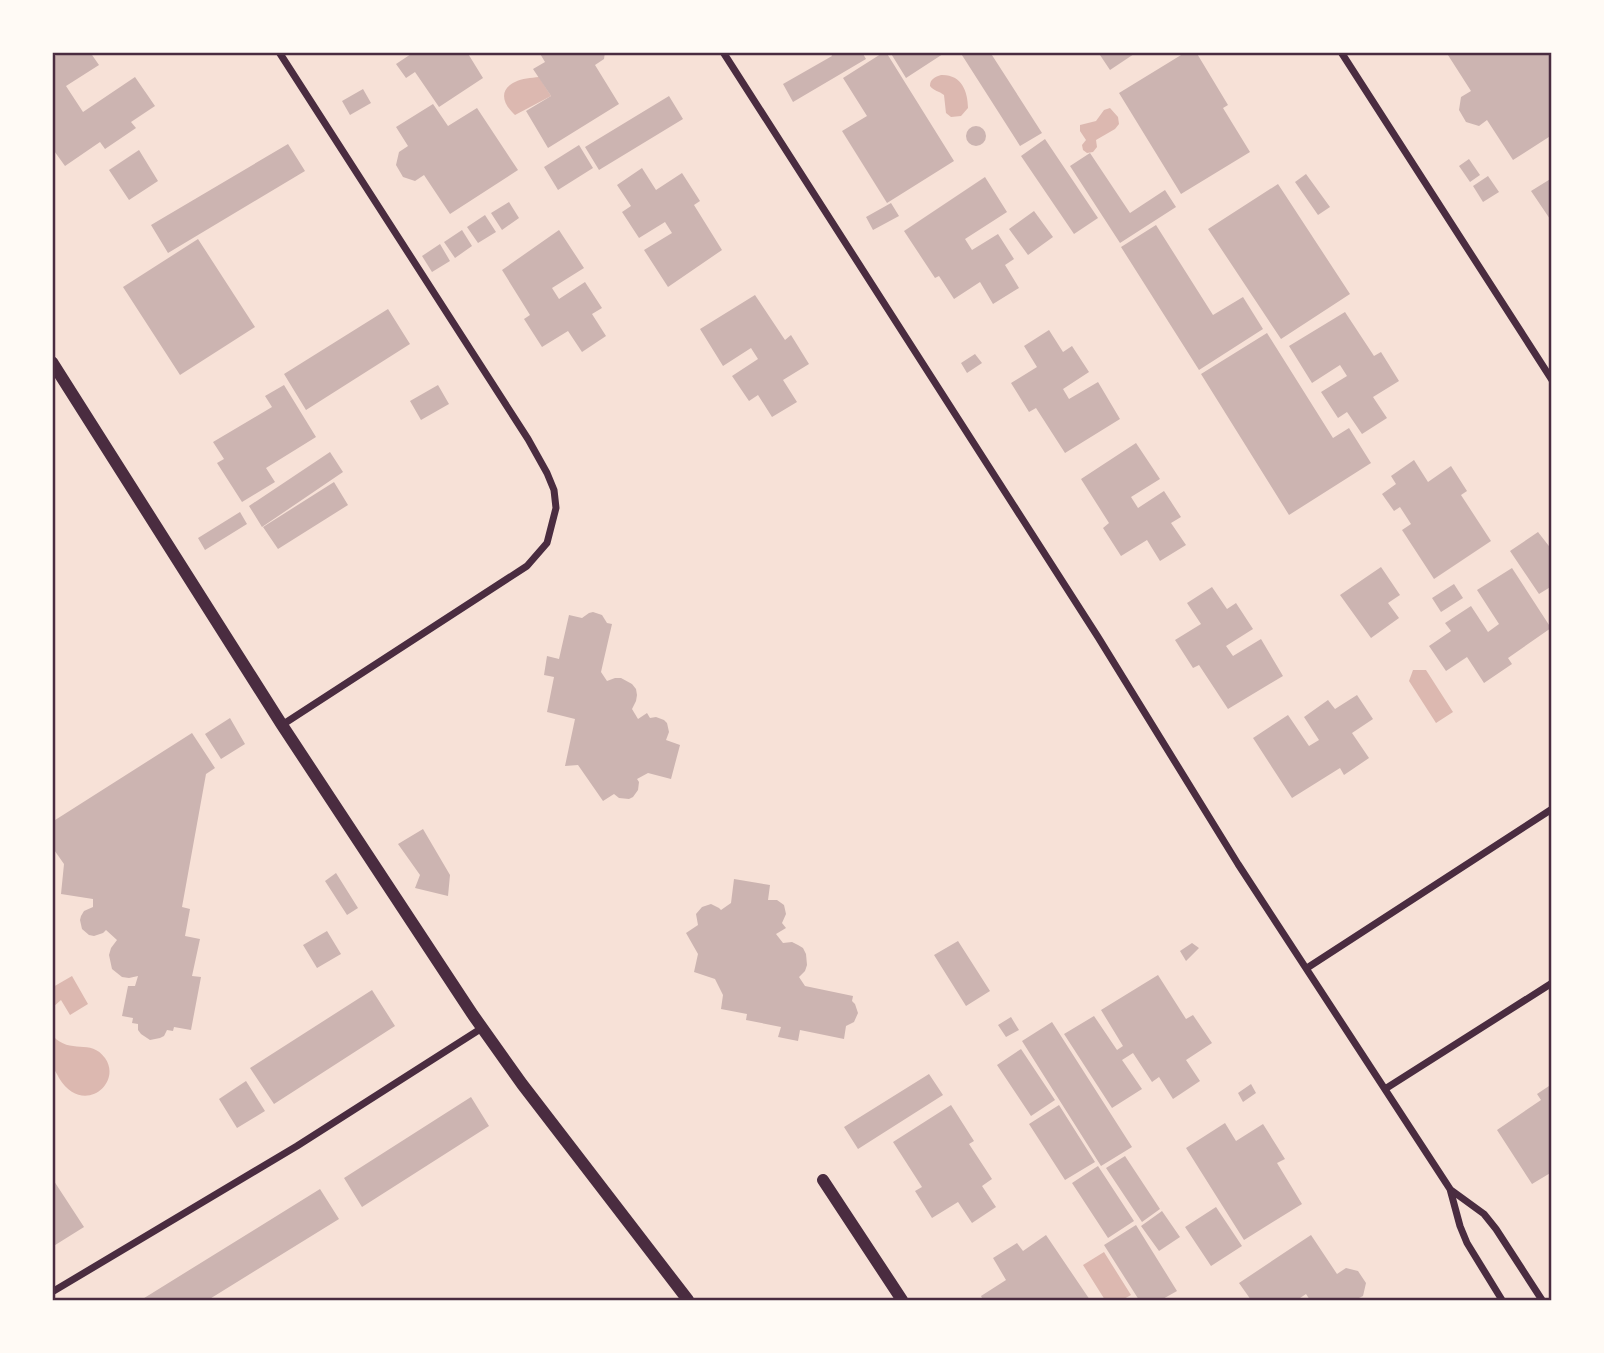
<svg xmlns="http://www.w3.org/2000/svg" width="1604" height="1353" font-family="Poppins,sans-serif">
	<rect width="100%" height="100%" fill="#f7e1d7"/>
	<!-- water -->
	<path fill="#dcb8b0" d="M941 75C961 74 968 91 968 108L961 116 951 117 946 113 944 95C939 91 934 91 930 86 930 79 935 77 941 75Z
		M539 77 551 96 515 115C503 104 498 90 515 82 522 78 531 78 539 77Z
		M1110 108 1118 117 1119 124 1115 129 1096 140 1097 147 1093 152 1087 153 1083 150 1082 145 1086 140 1080 131V125L1096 121 1104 110Z
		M1413 670H1426L1453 712 1436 723 1409 681Z
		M72 976 88 1004 70 1015 61 1000 53 1007V987Z
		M53 1036C70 1055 91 1038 105 1058 123 1083 83 1117 59 1078 57 1073 53 1069 52 1063 51 1055 52 1045 53 1036Z
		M1104 1252 1131 1295 1122 1300H1105L1083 1265Z"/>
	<!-- building -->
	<path fill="#ccb4b1" d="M61 52H90L99 65 66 86 83 112 135 77 155 106 131 122 136 128 105 149 100 142 65 166 52 148V58Z
		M414 52H467L483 78 439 107 415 72 406 78 396 64Z
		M539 52H605L604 59 595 65 619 104 548 148 526 111 551 96 533 69 545 62Z
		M830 52H862L866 59 793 102 783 84 832 56Z
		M884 52H886L954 161 887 203 842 131 867 116 843 78Z
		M890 52H946L906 78Z
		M960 52H990L1042 133 1020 146Z
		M1098 52H1137L1110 70Z
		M1186 52H1196L1228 105 1223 108 1250 152 1181 194 1119 93Z
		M1446 52H1552V135L1513 160 1487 120 1479 126 1466 122 1459 110 1461 97 1471 91Z
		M363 89 371 103 350 115 342 101Z
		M669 96 683 119 599 170 585 147Z
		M433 104 448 126 477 108 518 170 450 214 424 175 415 181 403 177 396 165 399 152 408 146 396 127Z
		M966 136a10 10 0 1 1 20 0a10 10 0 1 1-20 0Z
		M1045 139 1098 218 1074 234 1021 156Z
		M288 144 305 171 168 253 151 225Z
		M579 145 593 168 558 190 544 167Z
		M139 150 158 181 129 200 109 170Z
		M1090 153 1130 213 1165 190 1176 207 1120 243 1070 166Z
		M1469 159 1480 175 1470 182 1459 166Z
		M642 168 656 190 682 173 700 201 694 205 722 250 668 287 644 250 672 233 665 222 639 238 622 212 631 206 617 185Z
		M1306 174 1330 207 1318 215 1295 182Z
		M1488 176 1499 192 1483 202 1473 186Z
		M985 177 1007 212 965 239 972 250 998 234 1014 259 1005 265 1019 288 993 304 980 282 954 299 939 276 935 278 904 231Z
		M1552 178V222L1531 191Z
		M1278 184 1350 294 1281 339 1208 229Z
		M509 202 519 218 502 230 491 213Z
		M891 203 899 216 873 230 866 217Z
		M1034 211 1053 237 1028 255 1009 229Z
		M485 215 496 232 478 243 467 227Z
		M1156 225 1213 315 1243 297 1263 329 1199 370 1121 247Z
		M462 230 472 246 455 258 444 242Z
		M559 230 584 268 552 288 559 299 585 282 602 308 592 314 606 336 582 352 568 331 542 347 524 319 530 315 502 270Z
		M198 239 255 327 180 375 123 287Z
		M440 244 450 261 432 272 422 256Z
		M755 295 785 340 791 335 809 364 783 380 797 402 772 417 758 395 749 401 732 376 758 359 751 348 723 366 700 329Z
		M388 309 410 344 306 410 284 374Z
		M1345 312 1374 356 1381 352 1399 381 1373 397 1387 418 1362 434 1347 412 1338 418 1321 392 1347 376 1340 365 1312 383 1289 346Z
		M1049 330 1063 352 1072 346 1089 372 1063 389 1069 399 1098 382 1120 419 1065 453 1036 408 1029 412 1011 383 1037 367 1024 346Z
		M1267 333 1333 438 1349 428 1371 463 1289 515 1201 374Z
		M975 354 982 363 967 373 961 363Z
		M284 385 316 437 266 468 275 482 242 502 217 463 224 459 213 442 272 407 265 396Z
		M438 385 449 404 421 420 410 401Z
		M1136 443 1160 479 1131 497 1138 508 1164 491 1181 517 1171 523 1186 545 1160 561 1147 540 1121 556 1103 528 1109 523 1081 479Z
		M330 452 343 472 262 527 249 506Z
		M1414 460 1428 482 1451 466 1467 491 1461 495 1491 541 1434 579 1402 530 1411 524 1400 507 1394 511 1382 494 1396 484 1391 476Z
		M334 482 348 505 278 549 263 527Z
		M240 512 247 524 205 550 198 538Z
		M1538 532 1552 550V586L1539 594 1510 551Z
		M1381 567 1400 595 1388 603 1399 618 1371 638 1340 595Z
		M1512 568 1551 628 1508 658 1512 664 1484 683 1467 657 1446 671 1429 646 1451 631 1445 623 1471 606 1488 632 1499 624 1477 590Z
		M1454 584 1463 598 1441 612 1432 598Z
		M1212 587 1227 609 1236 603 1253 629 1226 646 1233 656 1261 639 1283 676 1228 709 1199 665 1193 668 1175 640 1201 624 1187 603Z
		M593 612 602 615 607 623 612 624 601 672 607 681 615 678H621L632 684 636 689 637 695 636 701 632 709 638 719 647 713 650 718 656 717 664 720 667 723 669 732 666 740 680 745 671 779 648 773 637 779 639 782 638 790 633 797 629 799 619 798 614 794 603 801 578 765 565 766 575 719 547 712 554 677 544 675 547 656 559 659 569 615 582 618 589 613Z
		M1357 695 1373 719 1352 733 1369 758 1344 775 1340 768 1292 798 1253 738 1288 715 1309 746 1319 740 1304 717 1328 700 1335 709Z
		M230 718 245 744 221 759 205 734Z
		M192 733 215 768 206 774 182 907 190 909 185 936 200 939 192 976 201 977 191 1030 174 1027 173 1031 167 1030 164 1036 160 1038 150 1040 141 1034 138 1030V1024L132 1023 133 1018 122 1016 128 986H135L138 976 129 978 122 977 112 969 109 955 111 948 117 940 106 930 103 933 94 936 89 935 82 929 80 920 81 916 84 911 93 907V899L61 894 64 864 52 847V822Z
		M423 829 450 875 448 896 415 888 420 875 398 844Z
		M336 873 358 908 347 915 325 881Z
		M734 879 770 885 768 900H777L784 905 786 914 782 923 786 928 776 934 783 943 792 942 798 945 803 948 806 954 807 965 805 971 799 977 805 986 853 996 852 1001 855 1004 858 1013 854 1022 846 1026 844 1039 800 1030 798 1041 778 1037 781 1027 746 1020 747 1014 721 1009 723 995 715 979 694 972 698 954 686 933 698 925 696 914 702 907 711 904 719 908 721 910 731 903Z
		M327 931 341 954 317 968 303 945Z
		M958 941 990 991 966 1006 934 955Z
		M1192 943 1199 948 1186 961 1180 951Z
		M1158 975 1186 1019 1193 1015 1212 1043 1186 1060 1200 1081 1173 1099 1159 1077 1152 1082 1133 1053 1122 1060 1142 1089 1112 1108 1064 1034 1094 1016 1117 1050 1123 1046 1101 1010Z
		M372 990 395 1026 274 1104 250 1068Z
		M1011 1017 1019 1030 1006 1037 998 1025Z
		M1052 1022 1132 1147 1101 1166 1022 1041Z
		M1021 1049 1055 1100 1031 1116 997 1065Z
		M929 1074 943 1095 858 1149 844 1127Z
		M246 1081 265 1111 237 1128 219 1099Z
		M1251 1084 1256 1093 1243 1102 1238 1093Z
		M1552 1084V1133L1550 1134 1552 1136V1172L1532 1184 1497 1130 1541 1100 1537 1094Z
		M471 1097 489 1126 362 1207 344 1178Z
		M951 1105 974 1141 969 1144 992 1179 982 1186 996 1207 972 1223 958 1202 932 1218 915 1191 922 1187 893 1142Z
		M1059 1105 1095 1162 1065 1180 1029 1124Z
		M1225 1123 1236 1141 1263 1124 1285 1159 1277 1163 1302 1204 1244 1240 1186 1148Z
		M1125 1156 1160 1209 1142 1222 1106 1168Z
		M1098 1166 1134 1221 1108 1238 1072 1183Z
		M52 1178 84 1227 52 1247Z
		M320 1189 339 1219 208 1300H141Z
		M1216 1207 1242 1246 1211 1266 1185 1227Z
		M1162 1211 1180 1237 1159 1251 1141 1226Z
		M1136 1225 1177 1291 1161 1300H1139L1104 1245Z
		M1046 1235 1090 1300H983L981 1296 1006 1280 993 1258 1017 1243 1023 1251Z
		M1311 1235 1337 1274 1346 1268 1358 1271 1366 1283 1363 1296 1355 1300H1310L1306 1294 1297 1300H1251L1239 1283Z"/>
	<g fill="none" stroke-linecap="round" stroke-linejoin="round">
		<!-- minor -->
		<path stroke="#4a2c40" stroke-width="7" d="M279 52 528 439 547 473 554 490 556 508 547 543 527 566 282 725
			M723 52 1098 637 1238 864 1450 1189 1460 1226 1467 1243 1502 1300
			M1341 52 1552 380
			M1307 968 1552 809
			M1385 1089 1552 983
			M1451 1190 1484 1214 1496 1229 1542 1300
			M52 1292 297 1146 482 1028"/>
		<!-- tertiary -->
		<path stroke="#4a2c40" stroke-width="12" d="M52 362 282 725 473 1015 522 1084 688 1300
			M823 1180 902 1300"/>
	</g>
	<!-- border -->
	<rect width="1604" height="1353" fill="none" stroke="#fffaf5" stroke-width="108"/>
	<rect x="54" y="54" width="1496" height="1245" fill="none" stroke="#4a2c40" stroke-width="2.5"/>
</svg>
